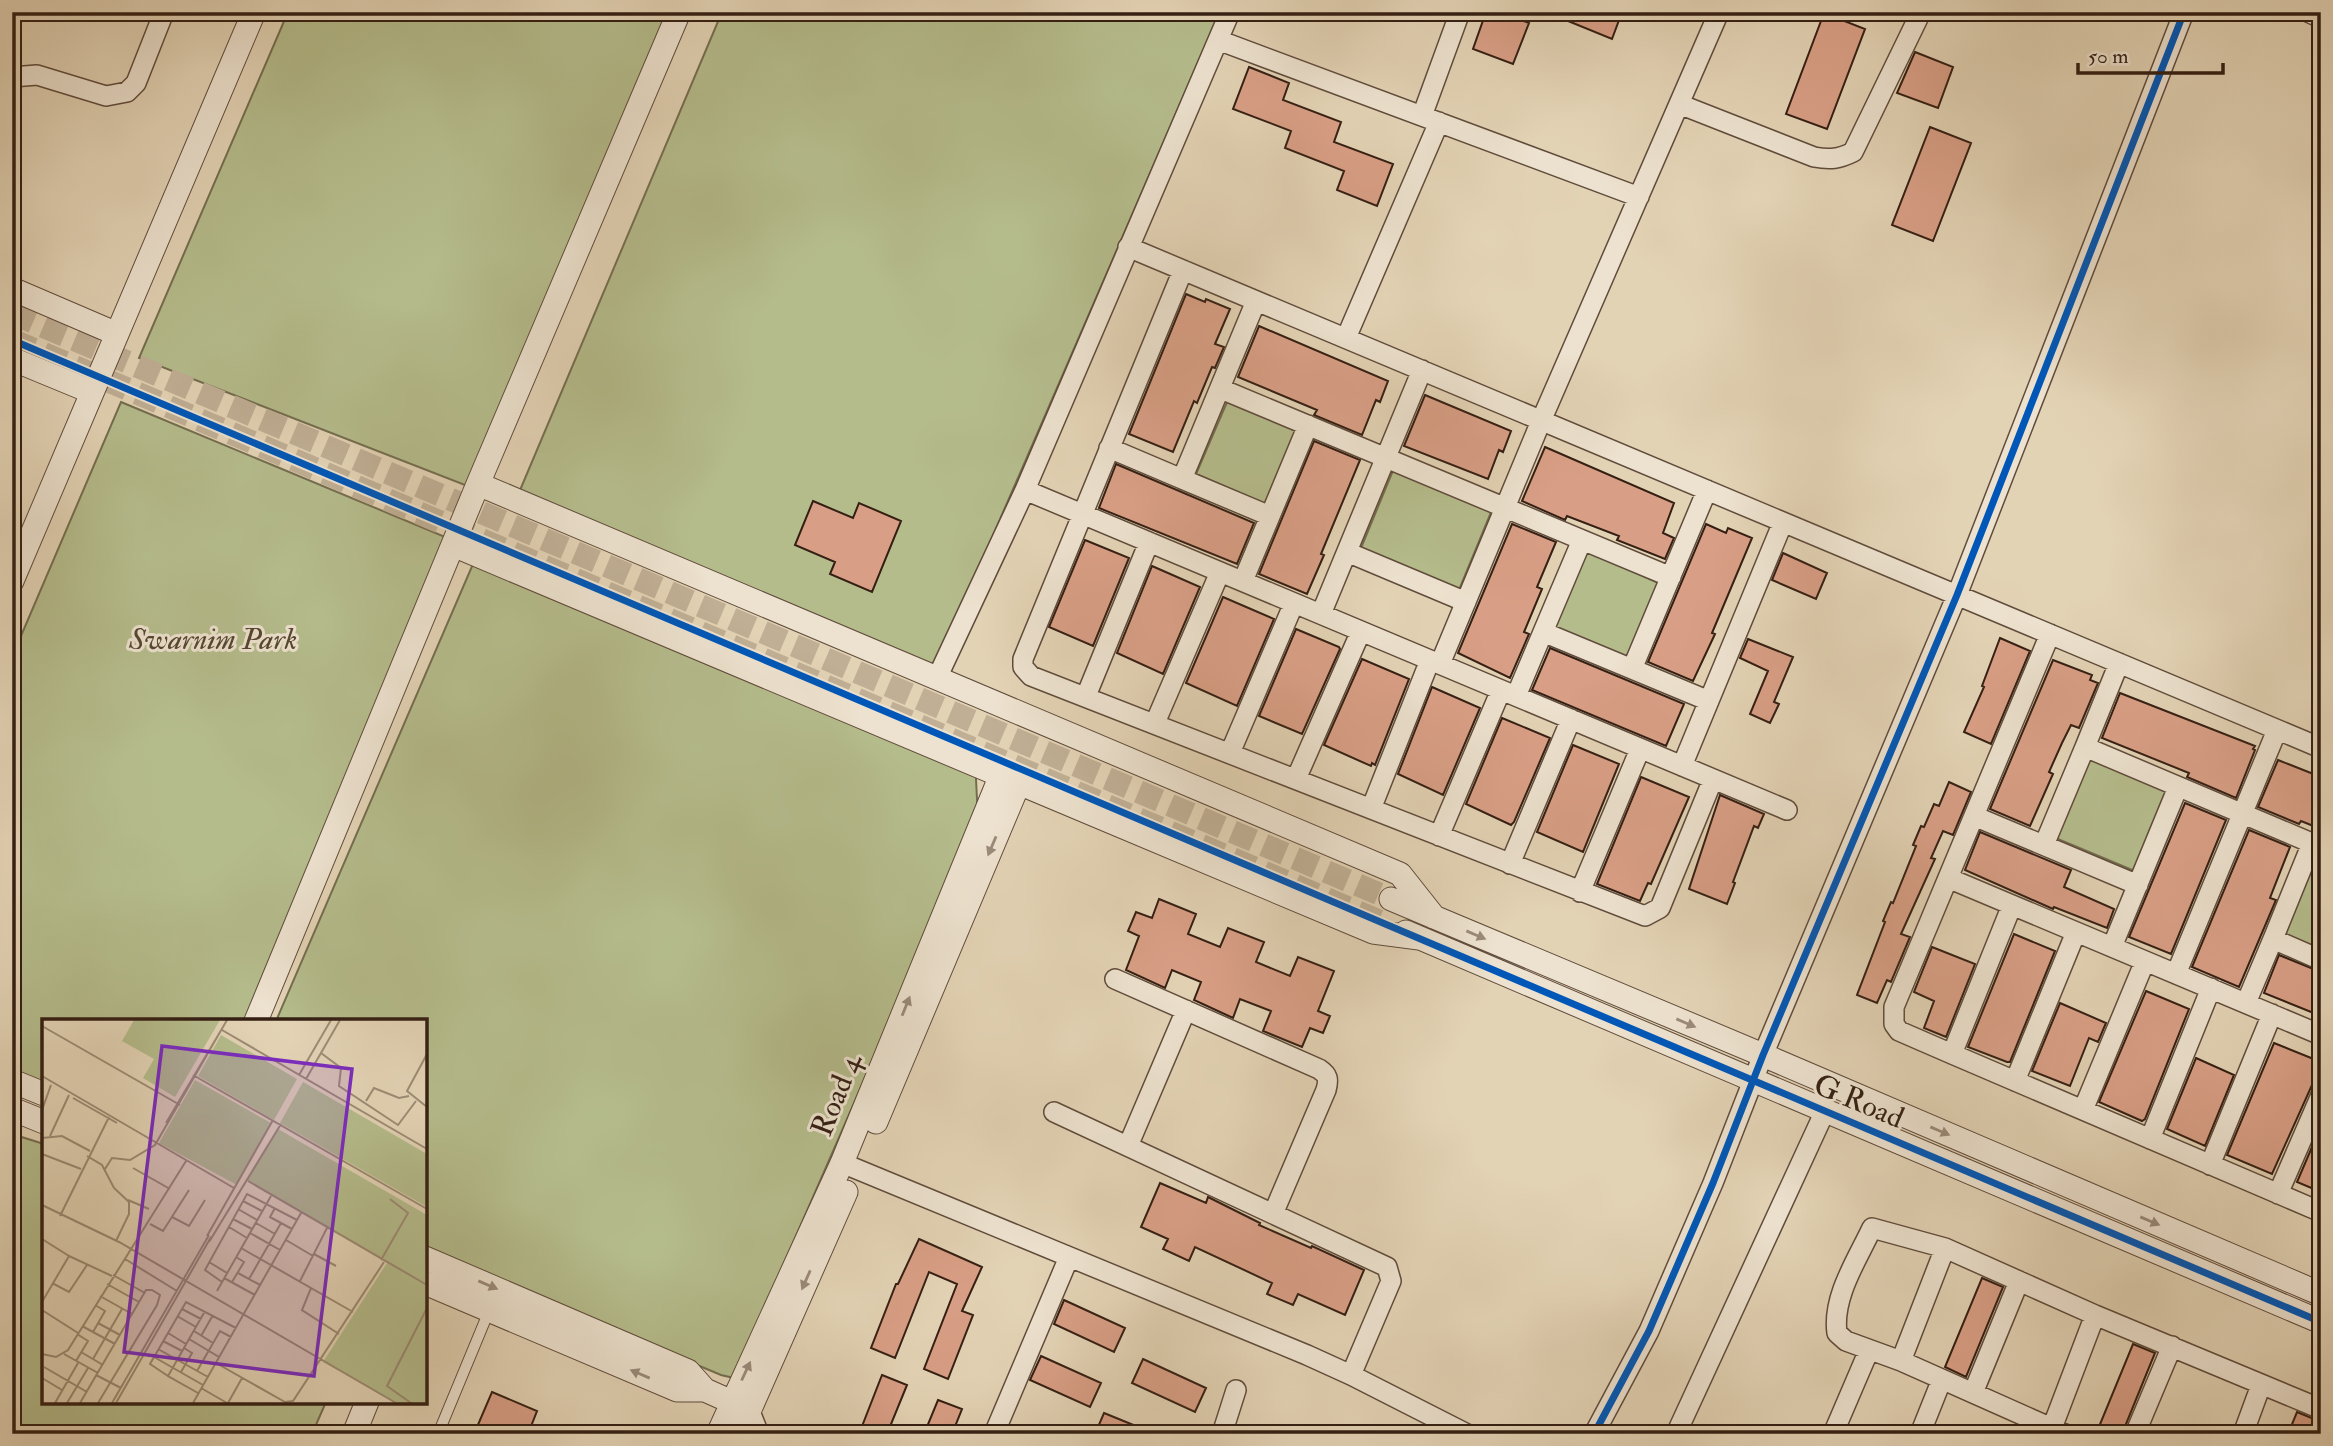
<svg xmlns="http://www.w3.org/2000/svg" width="2333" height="1446" font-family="'IM FELL Double Pica',serif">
	<rect width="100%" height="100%" fill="#e3d3b5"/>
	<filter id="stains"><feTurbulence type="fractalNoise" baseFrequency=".00286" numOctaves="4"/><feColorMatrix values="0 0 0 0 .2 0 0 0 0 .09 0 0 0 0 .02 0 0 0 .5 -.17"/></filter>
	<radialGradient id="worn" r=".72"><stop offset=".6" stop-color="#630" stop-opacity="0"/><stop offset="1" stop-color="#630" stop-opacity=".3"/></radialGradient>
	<!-- green -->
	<path fill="#b5bc8c" stroke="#746e50" stroke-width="2" d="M288 12H668L470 487 139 358Z
		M722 12H1220L929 683 515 502Z
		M1230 395 1299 425 1265 504 1196 474Z
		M121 402 450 539 245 1021H44V1088L12 1075V657Z
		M1394 468 1492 510 1459 590 1361 548Z
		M1586 550 1661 584 1627 660 1552 626Z
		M476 557 975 759 978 819 734 1378 721 1375 425 1251V1021H276Z
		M2087 756 2171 791 2137 872 2053 837Z
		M2315 852 2321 854V949L2282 932Z
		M12 1134 44 1144V1402H326L312 1434H12Z"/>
	<!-- building -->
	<path fill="#d99f86" stroke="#341f13" stroke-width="2" d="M1486 12H1501L1529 23 1513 64 1473 49Z
		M1546 12H1622L1612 39Z
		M1824 13 1865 29 1827 129 1786 114Z
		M1915 52 1953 67 1938 108 1897 93Z
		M1249 67 1289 83 1283 100 1341 122 1334 142 1393 164 1377 206 1337 190 1344 171 1285 148 1291 131 1233 109Z
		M1930 127 1971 143 1933 241 1892 225Z
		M1186 294 1205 302 1206 299 1230 309 1215 344 1224 347 1215 368 1212 367 1197 403 1194 401 1173 452 1129 434Z
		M1259 326 1388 381 1380 402 1376 400 1362 435 1314 415 1317 410 1238 377Z
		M1425 395 1511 431 1503 452 1499 450 1488 479 1404 446Z
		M1314 441 1360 460 1321 554 1324 555 1307 594 1259 574Z
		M1545 447 1674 503 1663 533 1674 538 1665 559 1617 540 1619 536 1567 516 1565 520 1522 501Z
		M1116 464 1254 523 1237 564 1099 508Z
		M813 501 853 518 859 503 901 521 872 592 830 574 835 562 795 545Z
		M1512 524 1556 542 1537 587 1542 589 1524 632 1529 634 1510 678 1458 653Z
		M1706 524 1726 533 1728 528 1752 538 1712 633 1715 634 1693 681 1648 662Z
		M1085 540 1129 558 1093 646 1049 627Z
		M1783 553 1827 573 1816 599 1772 580Z
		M1152 566 1200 587 1163 674 1117 653Z
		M1223 597 1274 619 1237 706 1186 683Z
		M1296 629 1339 647 1340 649 1302 734 1259 716Z
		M2000 638 2030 651 1991 744 1964 732 1984 687 1982 686Z
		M1748 639 1793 657 1774 702 1779 704 1770 723 1750 714 1768 671 1740 658Z
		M1550 648 1684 704 1666 746 1532 690Z
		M1362 659 1409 679 1375 765 1372 763 1371 766 1324 745Z
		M2053 660 2092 675 2090 680 2098 683 2079 728 2071 725 2062 743 2049 772 2053 774 2030 826 1990 809Z
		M1432 687 1480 708 1443 795 1398 774Z
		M2120 693 2255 746 2253 749 2255 750 2236 798 2187 777 2189 773 2102 738Z
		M1502 718 1550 738 1514 822 1511 825 1466 804Z
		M1573 745 1619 764 1583 852 1537 832Z
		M2278 760 2321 777V829L2301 821 2299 824 2258 807Z
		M1641 777 1689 797 1651 884 1648 883 1640 901 1597 884Z
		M1949 782 1971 792 1953 835 1943 831 1931 858 1935 859 1901 934 1910 937 1891 982 1887 980 1877 1003 1857 995 1885 922 1883 921 1891 902 1893 903 1916 846 1913 845 1921 826 1924 827 1934 804 1939 806Z
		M1720 795 1764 814 1758 828 1754 826 1733 882 1735 883 1727 904 1689 889Z
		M2185 803 2226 820 2171 954 2129 937Z
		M2249 830 2290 847 2270 898 2276 900 2239 987 2192 967Z
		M1980 832 2071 870 2064 887 2114 909 2107 928 2054 907 2053 909 1965 870Z
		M1159 899 1196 914 1188 934 1220 947 1228 928 1264 942 1256 962 1290 976 1298 957 1334 971 1318 1011 1330 1016 1323 1033 1310 1028 1302 1047 1263 1031 1271 1011 1240 999 1233 1018 1194 1000 1201 982 1172 970 1165 988 1126 970 1139 936 1128 931 1136 912 1152 918Z
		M2014 934 2055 951 2010 1062H2007L1968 1047Z
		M1932 947 1975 964 1946 1037 1924 1028 1934 1001 1914 992Z
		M2279 955 2321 972V1016L2264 993Z
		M2146 991 2189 1009 2145 1119 2142 1121 2099 1102Z
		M2060 1003 2106 1023 2098 1042 2089 1038 2070 1086 2032 1071Z
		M2274 1043 2321 1062V1065L2272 1174 2227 1155Z
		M2196 1058 2234 1075 2205 1146 2167 1129Z
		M2321 1126V1192L2297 1182Z
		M1160 1183 1206 1203 1208 1197 1260 1223 1259 1225 1311 1248 1312 1246 1364 1270 1345 1315 1298 1294 1293 1305 1267 1294 1272 1283 1195 1247 1189 1261 1163 1249 1168 1239 1141 1227Z
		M919 1239 982 1267 962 1311 973 1315 948 1379 924 1369 957 1284 929 1272 895 1358 871 1348 896 1284H898Z
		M1982 1278 2003 1287 1966 1377 1945 1367Z
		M1064 1300 1125 1328 1114 1352 1054 1324Z
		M2133 1344 2155 1353 2148 1370 2122 1434H2096Z
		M1041 1356 1101 1383 1090 1407 1030 1380Z
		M1143 1359 1206 1388 1195 1412 1132 1383Z
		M882 1375 907 1385 887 1434H859Z
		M492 1392 537 1411 528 1434H474Z
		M938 1400 962 1409 952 1434H924Z
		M2297 1412 2319 1421 2314 1434H2288Z
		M1104 1413 1153 1433V1434H1095Z"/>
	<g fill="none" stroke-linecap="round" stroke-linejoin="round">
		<!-- tertiary-tunnel -->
		<path stroke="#c0af95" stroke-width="23" stroke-dasharray="23 11" stroke-linecap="butt" d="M12 313 1391 899
			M12 340 1379 921"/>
		<defs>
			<path id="service" d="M438 1434 489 1311"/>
			<path id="minor" d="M2308 12 2321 18
				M1218 40 1639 197
				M12 77 37 75 106 96 127 92 136 83 164 12
				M1679 104 1814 157C1830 160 1839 159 1853 152L1921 12
				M1422 116 1460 12
				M1128 247 2321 748
				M1183 270 1023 659V667L1031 676 1645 916 1660 908 1713 779
				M1346 338 1439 122
				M1221 389 1671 577
				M1109 448 1182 479 1256 301
				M1182 479 1270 516
				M1025 490 1787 810
				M1347 552 1466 602
				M1243 581 1308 425
				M1321 614 1422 370
				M1543 632 1582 540
				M2050 634 1894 1007V1024L1899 1031 1952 1054 2321 1212
				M2119 663 2085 747 2321 847
				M1440 664 1541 421 1719 12
				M1632 669 1707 490
				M937 678 1025 490 1230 12
				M1086 696 1149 542
				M1516 696 1543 632 1709 701
				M1155 723 1220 572
				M1230 753 1294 603
				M1682 766 1783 522
				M1296 779 1361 631
				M1371 809 1430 660
				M1974 816 2138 885
				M1439 836 1501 690
				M2044 845 2085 747
				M1510 864 1571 719
				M1948 878 2321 1035
				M1580 892 1640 749
				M2273 939 2312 843
				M2112 947 2178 787
				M2176 974 2277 730
				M1115 979 1319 1069C1328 1075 1329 1079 1326 1090L1273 1214
				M2246 1003 2273 939 2321 960
				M1952 1054 2012 905
				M2015 1081 2076 932
				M2083 1110 2145 961
				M1054 1112 1387 1267 1391 1281 1351 1375
				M2150 1139 2211 988
				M1128 1146 1186 1010
				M842 1163 1307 1355 1351 1375 1467 1434
				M2210 1165 2272 1014
				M2278 1194 2321 1095
				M1901 1361 1945 1248
				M1973 1393 2019 1281
				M749 1409 759 1434
				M2052 1428 2095 1315
				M994 1434 1069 1257
				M1222 1434 1236 1390
				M1594 1434 1649 1331 1713 1183 1763 1055 1957 595 2184 12
				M1676 1434 1825 1111
				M1833 1434 1869 1350
				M1920 1434 1942 1379
				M2065 1434 1901 1361 1846 1341 1837 1333C1832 1297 1857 1260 1872 1228L1945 1248 2095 1315 2321 1409
				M2135 1434 2172 1346
				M2243 1434 2261 1385"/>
			<path id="tertiary" d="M12 289 117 334
				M12 359 92 392
				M478 484 1400 874 1434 917
				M453 545 1373 932 1419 938
				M12 581 254 12
				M1391 899 1763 1055 2321 1294
				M1406 932 2321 1322
				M256 1021 478 484 679 12
				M12 1081 44 1094
				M12 1109 44 1122
				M876 1122 1019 783
				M425 1258 688 1371 705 1390
				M425 1283 677 1390H705L743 1407
				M354 1434 367 1402
				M718 1434 842 1163 1001 775
				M739 1434 846 1192"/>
		</defs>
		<!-- service casing -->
		<use href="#service" stroke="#604c3c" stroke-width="12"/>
		<!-- minor casing -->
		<use href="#minor" stroke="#604c3c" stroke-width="22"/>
		<!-- tertiary casing -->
		<use href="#tertiary" stroke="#604c3c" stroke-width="25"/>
		<!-- service -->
		<use href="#service" stroke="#ede2cf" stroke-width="10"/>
		<!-- minor -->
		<use href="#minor" stroke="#ede2cf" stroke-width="19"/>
		<!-- tertiary -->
		<use href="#tertiary" stroke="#ede2cf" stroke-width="23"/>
		<defs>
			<path id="cycleway" d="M12 340 2321 1322
				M1594 1434 1649 1331 1713 1183 1763 1055 1957 595 2184 12"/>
		</defs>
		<!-- cycleway casing -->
		<use href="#cycleway" stroke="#ede2cf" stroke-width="11"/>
		<!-- cycleway -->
		<use href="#cycleway" stroke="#0057b8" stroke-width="7"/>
	</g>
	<!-- one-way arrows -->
	<defs><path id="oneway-solid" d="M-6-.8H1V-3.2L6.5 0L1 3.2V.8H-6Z" transform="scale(1.75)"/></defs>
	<g fill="#9a8a7a">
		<use href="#oneway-solid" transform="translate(992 846) rotate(113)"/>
		<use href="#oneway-solid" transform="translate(1476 935) rotate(23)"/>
		<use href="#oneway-solid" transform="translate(906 1006) rotate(-68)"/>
		<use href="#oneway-solid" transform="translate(1686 1023) rotate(23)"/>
		<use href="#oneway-solid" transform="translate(1940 1131) rotate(23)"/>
		<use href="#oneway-solid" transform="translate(2150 1221) rotate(23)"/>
		<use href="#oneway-solid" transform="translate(806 1280) rotate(114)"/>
		<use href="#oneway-solid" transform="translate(488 1285) rotate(23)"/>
		<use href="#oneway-solid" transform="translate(746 1371) rotate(-65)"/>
		<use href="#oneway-solid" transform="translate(640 1374) rotate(-157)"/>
	</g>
	<g text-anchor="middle" stroke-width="6" stroke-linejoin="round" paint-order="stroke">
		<!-- park labels -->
		<g font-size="30" font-style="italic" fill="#544631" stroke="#ede2cf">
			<text x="213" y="649">Swarnim Park</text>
		</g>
		<!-- street labels -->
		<g font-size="30" fill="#341f13" stroke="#ede2cf">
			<text transform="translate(836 1095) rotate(-68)" y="10">Road 4</text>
			<text transform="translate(1859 1101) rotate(23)" y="10">G Road</text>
		</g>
	</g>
	<!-- overview -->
	<g transform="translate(42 1019)">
		<rect width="385" height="385" fill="#e3d3b5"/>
		<path d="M92 1H178L133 78 101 59 112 40 80 22ZM179 16 255 60 232 101 156 57ZM153 61 229 104 195 166 117 124ZM261 63 385 135V188L238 104ZM236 110 385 196V384H354L281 343 345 244 205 161Z" fill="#b5bc8c"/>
		<path fill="none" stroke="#9d8b74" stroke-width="2" d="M0 7 138 86M180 11 385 130M279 34 299 49 297 67 356 106 374 82M385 35 365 72 385 88M151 56 385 190M257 56 289 1M0 57 192 169M264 60 298 1M31 79 75 104M324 82 332 69 357 79 367 77M0 91 9 66M124 104 178 13M8 117 27 76M0 119 20 117 48 132M0 135 39 150M45 137 60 146 72 169 87 183V195L74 222M91 149 128 170M63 150 70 139 88 141 113 126 185 1M206 162 385 266M86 181 107 190M201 182 220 192M0 186 77 223 354 384M233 189 228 198 250 210M196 190 215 201M18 197 67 98M130 198 147 207 163 181M191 200 210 210M214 204 233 215M108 205 121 212 147 171M187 208 205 219M208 214 238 231M165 217 231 101M0 220 27 237 0 283M244 221 271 237M167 223 239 105M199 229 311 293M272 235 294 247M27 237 70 257M83 240 135 272M339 241 366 194 348 180M167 243 185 254M196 254 218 266M71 256 103 274M182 259 213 276M207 260 239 204M258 262 285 209M180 263 163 251 205 175 255 201M190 263 202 243 194 238M10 264 27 273 45 246M65 265 97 283M269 269 260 291 297 315M175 272 229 177M58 277 90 295M140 290 159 300M0 291 36 314M135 297 154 308M56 304 78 316M40 307 73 325M152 312 171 324M51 313 63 292 53 286M126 314 144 325M159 317 171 296M147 320 177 338M121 322 140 332M116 330 166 358M39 333 61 346M0 335 14 338 26 331 144 142M22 335 56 354M112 338 161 366M51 340 80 290M34 342 46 322 35 315M174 344 243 383 251 382 342 243M2 348 45 373M155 352 178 312 189 318M139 353 150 334 142 329M54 356 79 369M126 357 108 345 144 283 194 309M0 359 20 371M159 369 185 384M156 374 126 357 163 292M13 384 36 344M25 384 46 349M38 384 104 271H110L118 276 115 286 56 384M70 384 167 216M74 384 169 218M151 384 259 194M186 384 200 359M369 384 345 367 385 289"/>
		<path fill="#7b2cbf" fill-opacity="0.15" stroke="#7b2cbf" stroke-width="3.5" d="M120 27 310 50 272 357 82 333Z"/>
		<rect width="385" height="385" fill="none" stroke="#341f13" stroke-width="3.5"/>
	</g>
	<!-- margin -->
	<rect width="2333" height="1446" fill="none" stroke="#e3d3b5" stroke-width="42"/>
	<rect x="14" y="14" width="2305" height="1418" fill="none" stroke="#341f13" stroke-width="3.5"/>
	<rect x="21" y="21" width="2291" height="1404" fill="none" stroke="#341f13" stroke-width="2"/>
	<!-- scale -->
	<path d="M2078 63v10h145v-10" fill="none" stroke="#341f13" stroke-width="3.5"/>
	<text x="2088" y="63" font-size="21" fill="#341f13" stroke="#ede2cf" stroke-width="5" paint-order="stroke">50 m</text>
	<rect width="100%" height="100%" filter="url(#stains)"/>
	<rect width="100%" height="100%" fill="url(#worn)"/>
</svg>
